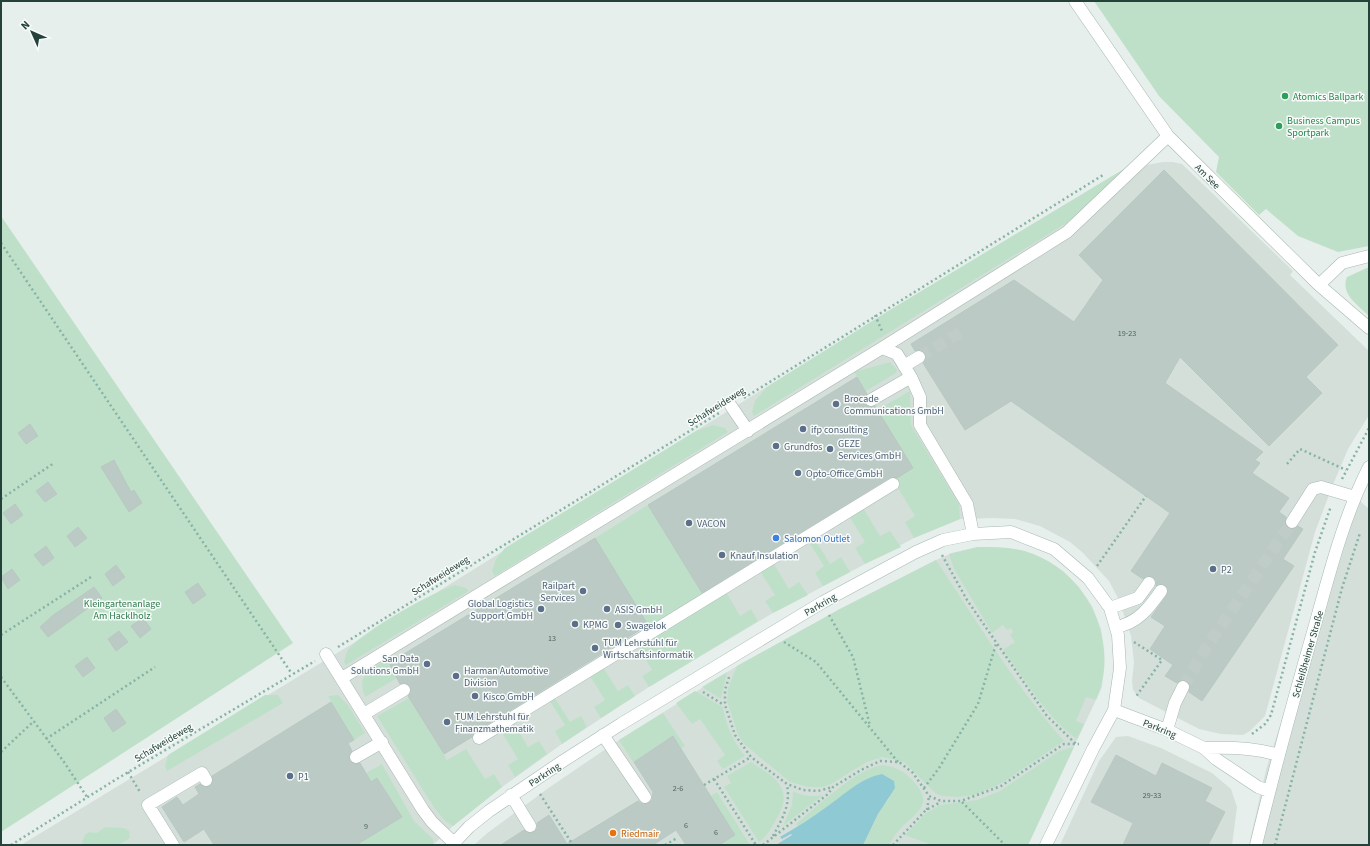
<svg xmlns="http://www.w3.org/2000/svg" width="1370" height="846" font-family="'Source Sans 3',sans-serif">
	<rect width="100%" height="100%" fill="#e6efeb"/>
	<!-- built -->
	<path fill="#d4dfda" d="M1163 162H1173L1182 164 1293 271 1290 275 1369 351V415L1348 449 1332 487 1315 532 1265 716 1250 731 1243 735 1221 734 1199 729 1139 698 1133 690 1132 681 1134 662 1131 636 1119 600 1109 581 1083 553 1070 542 1040 526 1015 519 993 518 960 519 914 538 773 613 649 687 562 744 502 787 453 826 433 845H21L439 591 890 310 1124 169Z
		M1352 494 1369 509V845H1249L1266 770Z
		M978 547 1004 548 1025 551 1046 561 1063 571 1079 587 1092 606 1101 629 1104 660 1102 687 1028 845H474L486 834 550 787 619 740 737 666 840 609 936 560 952 553Z
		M1128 736 1161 748 1212 773 1231 789 1237 807 1232 845H1060L1099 761 1116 737Z"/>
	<!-- green -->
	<path fill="#bfe0c8" d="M1094 1H1369V246L1338 252 1298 236 1266 209 1259 215 1216 172 1219 157 1159 96Z
		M1124 169 1068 222 754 416 752 412 755 401 767 387 890 310Z
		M1 216 293 643 1 832Z
		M1369 267V316C1358 305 1340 294 1347 277Z
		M890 362 897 370 896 373 866 391 854 372Z
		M910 391 911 425 959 504 960 519 914 538 905 522 915 516 893 480 913 468 877 410Z
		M713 425 725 428 728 432 495 576 492 571 496 559 505 548 696 431Z
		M648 505 704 596 650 629 595 538Z
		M862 506 880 536 890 531 901 547 865 564 855 548 865 542 848 514Z
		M813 536 830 564 841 557 850 572 823 586 815 573 824 566 807 539Z
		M978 547C993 547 1009 547 1024 551 1086 568 1122 642 1096 700L1086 697 1076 721 1084 724 1077 739C1049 721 1023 677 1003 650L1015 642 1010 635 1013 632 1011 628 1007 630 1003 625 992 633 954 569 949 554Z
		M936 560C977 621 1015 686 1064 741L1002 783 974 795 958 797 942 796 935 793 904 762 882 757 867 762 831 784 823 787H808L790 782 744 744 738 735 727 701 728 688 737 666 840 609Z
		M772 561 789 589 799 582 808 595 773 613 765 601 775 595 759 569Z
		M455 585 466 588 469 591 346 665 344 662C345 658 346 653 348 650 365 630 429 594 455 585Z
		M725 590 740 616 751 609 758 621 649 687 642 676 652 670 636 643Z
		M386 660 397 678 365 697C356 675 370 670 386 660Z
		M601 664 618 691 628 685 635 696 601 718 594 707 605 700 588 673Z
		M727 672 721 699 702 687Z
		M695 691 723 707C726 726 733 741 745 756L723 769 717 761 725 755 700 719 692 724 676 703Z
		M265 695H278L283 703 167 771 165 766 168 755Z
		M338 695 348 705 365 733 354 740 328 696Z
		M553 695 570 722 581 716 587 727 562 744 555 731 565 725 548 698Z
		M409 698 447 760 466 749 485 779 494 774 502 787 453 826 445 821 433 806 377 716Z
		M663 713 685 746 681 748 673 736 633 762 619 740Z
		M512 720 528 747 539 741 547 754 515 777 508 765 518 759 499 728Z
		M1074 747 1028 845H932L905 835 925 814 940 805 977 800 1000 791 1059 751Z
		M751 762C776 778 795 789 776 820 771 829 767 836 759 842L724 787 731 783 727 776Z
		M382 764 414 821 433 839V845H356L401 817 378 778 371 782 366 773Z
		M882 765C897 767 904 771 914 782 933 803 919 811 904 825 898 830 893 838 889 845H863L883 805 890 798 827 807 798 826 796 824C818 806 854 770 882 765Z
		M793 791C803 796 811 797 823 795L783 826 792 805Z
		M717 792 750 845H719L735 835 711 796Z
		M105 827 124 828 129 831 130 838 120 844 83 845 82 842 85 835 89 832 97 833Z"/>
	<!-- water -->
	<path fill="#8ec9d4" d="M882 774 894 781 895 788 878 814 863 845H776L792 835 791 834 782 839 780 837C797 827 813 817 828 806 845 794 861 778 882 774Z"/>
	<!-- building -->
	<path fill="#bbcac4" stroke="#b8c9c2" d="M1164 170 1338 345 1306 377 1322 393 1269 446 1180 357 1165 383 1263 452 1255 460 1260 463 1252 473 1289 498 1279 512 1286 517V526L1292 529 1298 526 1303 529 1283 559 1294 566 1202 701 1189 692 1190 686 1187 681 1182 680 1177 683 1165 676 1173 665 1150 649 1165 626 1151 617 1167 595 1168 588 1162 584 1156 586V580L1153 577 1146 576 1143 579 1131 571 1170 513 1011 401 965 430 923 363 926 357 925 353 919 350 915 351 911 344 1014 280 1074 322 1103 280 1079 255Z
		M857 377 867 394 864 400 865 404 871 407 875 406 913 468 897 478H889L702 593 648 505Z
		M30 424 38 436 26 444 18 433Z
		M114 460 131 492 134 490 142 503 129 512 101 467Z
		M48 482 57 494 45 502 36 491Z
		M15 504 23 515 11 524 3 513Z
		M78 527 87 538 75 547 67 536Z
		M595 538 648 625 475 732 472 737 444 754 408 696 411 690 410 686 404 683 400 684 389 663Z
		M46 546 54 558 43 566 34 555Z
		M116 565 125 577 113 586 105 574Z
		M12 569 20 580 8 589 1 577Z
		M198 583 206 595 193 604 185 592Z
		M94 587 102 598 48 637 40 627 52 616Z
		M143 618 151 629 140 638 131 626Z
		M119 631 128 642 116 651 108 639Z
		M87 657 95 668 83 677 75 666Z
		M331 702 354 740 348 743 352 751 349 757 350 761 356 764 360 763 371 782 377 778 402 817 356 845H214L204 829 184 842 162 807 177 797 183 805 199 794 195 787 200 784 206 787 210 786 213 780 212 776Z
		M116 709 126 723 113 732 104 718Z
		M673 736 735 835 719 845H686L676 830 653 845H501L524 830 530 833 534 832 537 829V823L549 815 567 844 638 801 642 804 649 803 652 800 653 792 634 762Z
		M1116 755 1156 776 1162 763 1212 788 1205 801 1225 812 1208 845H1123L1133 823 1091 802Z"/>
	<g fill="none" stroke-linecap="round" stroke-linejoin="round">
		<!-- minor-tunnel -->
		<path stroke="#bfccc8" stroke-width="12" stroke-dasharray="12 6" stroke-linecap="butt" d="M919 357 963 331
			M1183 687 1206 648 1292 522"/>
		<defs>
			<path id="minor" d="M1075 1 1168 136 1319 285 1369 328
				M1319 285 1342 263 1369 256
				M882 348 1067 232 1168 136
				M904 366 919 357
				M871 400 911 377
				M731 406 748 431
				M1292 522 1313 489 1321 487 1355 497
				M1110 608 1138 598 1149 583
				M1116 627C1138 623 1149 608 1161 591
				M326 654 423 810 432 822 454 843
				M342 678 882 348 897 354 911 377 920 397V425L967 504 973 534
				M1114 710 1167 730 1204 748 1216 759 1258 787 1269 791
				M364 714 404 690
				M1167 730 1175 703 1183 687
				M603 735 645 797
				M479 738 893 484
				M1204 748C1228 747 1255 747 1278 755
				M356 757 382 742
				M511 795 530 826
				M173 845 148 805 202 773 206 780
				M452 845 469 827 489 811 563 761 621 724 823 602 916 552 943 540 973 534 1011 532 1054 549 1088 578 1110 608 1118 635 1120 668 1114 710 1093 749 1046 845
				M1256 845C1274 771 1294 698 1315 625 1330 571 1344 516 1369 467"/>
		</defs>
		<!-- minor casing -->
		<use href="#minor" stroke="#a8b8b2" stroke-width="13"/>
		<!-- path -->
		<path stroke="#86b3a5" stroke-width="2.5" stroke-dasharray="2 3" stroke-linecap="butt" d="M1 243 292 674
			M875 315 882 331
			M744 398 1103 175
			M1287 464 1300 449 1346 470
			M1342 479 1369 428
			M1 499 54 463
			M942 555 967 600 1047 716 1076 744
			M1097 566 1146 496
			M829 615 853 657 870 726
			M1 635 91 577
			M784 642 816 662 898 762
			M1134 642 1162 660 1135 698
			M338 647 719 413
			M1 677 64 762 87 797
			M729 677 725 690V705L735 735 751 757 787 784 803 790 818 791 833 787
			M703 692 724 705
			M1252 734 1265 724 1271 715 1315 552 1331 506
			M46 739 155 667
			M1 752 34 721
			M128 772 140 792
			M714 779 756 845
			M704 785 751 757
			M924 788 939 768 978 704 996 644
			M540 794 571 842
			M962 802 1005 845
			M927 810 929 796
			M773 836C782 819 791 805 787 785
			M11 845 115 780 315 661
			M665 845 677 838
			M763 845 828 794 833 787 861 770 880 761 899 762 913 773 929 796 941 801H961L1001 786 1064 744H1079
			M893 845 926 810 941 802
			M1275 845 1342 588 1360 533"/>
		<!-- minor -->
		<use href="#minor" stroke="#fff" stroke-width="12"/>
	</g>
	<!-- markers -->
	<g fill="#2e9e5b" stroke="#f7fbf9" stroke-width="1.5">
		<circle cx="1285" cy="96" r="4"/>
		<circle cx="1279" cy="126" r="4"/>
	</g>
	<g fill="#5c6f8a" stroke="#f7fbf9" stroke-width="1.5">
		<circle cx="836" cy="404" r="4"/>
		<circle cx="803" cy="429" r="4"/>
		<circle cx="776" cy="446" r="4"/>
		<circle cx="830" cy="449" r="4"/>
		<circle cx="798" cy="473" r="4"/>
		<circle cx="689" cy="523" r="4"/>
		<circle cx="722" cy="555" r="4"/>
		<circle cx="1213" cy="569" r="4"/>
		<circle cx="583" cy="591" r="4"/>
		<circle cx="541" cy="609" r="4"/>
		<circle cx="607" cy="609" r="4"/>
		<circle cx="575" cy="624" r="4"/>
		<circle cx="618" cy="625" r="4"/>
		<circle cx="595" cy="648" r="4"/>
		<circle cx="427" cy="664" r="4"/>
		<circle cx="456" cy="676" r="4"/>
		<circle cx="475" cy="696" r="4"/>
		<circle cx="447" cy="722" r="4"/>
		<circle cx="290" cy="776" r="4"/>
	</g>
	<circle fill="#3f7fe0" stroke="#f7fbf9" stroke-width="1.5" cx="776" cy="538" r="4"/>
	<circle fill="#e8710a" stroke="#f7fbf9" stroke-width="1.5" cx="613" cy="833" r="4"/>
	<g text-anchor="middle" stroke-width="3" stroke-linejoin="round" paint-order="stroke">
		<!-- number labels -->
		<g font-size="8" fill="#4a645c">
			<text x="1127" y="336">19-23</text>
			<text x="552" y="641">13</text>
			<text x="678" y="791">2-6</text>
			<text x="1152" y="798">29-33</text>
			<text x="686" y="828">6</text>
			<text x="366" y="829">9</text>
			<text x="716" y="835">6</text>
		</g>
		<!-- leisure labels -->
		<g font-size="10" fill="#27864d" stroke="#f7fbf9" text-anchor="start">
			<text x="1293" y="100">Atomics Ballpark</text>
			<text x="1287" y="124">Business Campus<tspan x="1287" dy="12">Sportpark</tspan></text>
		</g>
		<!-- street labels -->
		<g font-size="10" fill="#24423a" stroke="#f7fbf9">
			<text transform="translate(1208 176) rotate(45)" y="4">Am See</text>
			<text transform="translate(716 406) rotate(-32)" y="4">Schafweideweg</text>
			<text transform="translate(440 575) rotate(-32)" y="4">Schafweideweg</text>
			<text transform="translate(820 604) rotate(-30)" y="4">Parkring</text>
			<text transform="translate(1307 654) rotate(-74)" y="4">Schleißheimer Straße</text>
			<text transform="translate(1160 728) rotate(22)" y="4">Parkring</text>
			<text transform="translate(163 742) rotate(-31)" y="4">Schafweideweg</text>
			<text transform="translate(544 774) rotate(-33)" y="4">Parkring</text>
		</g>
		<!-- service labels -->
		<g font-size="10" fill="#4e5e75" stroke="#f7fbf9" text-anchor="start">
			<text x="844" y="402">Brocade<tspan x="844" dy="12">Communications GmbH</tspan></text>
			<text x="811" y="433">ifp consulting</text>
			<text x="838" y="447">GEZE<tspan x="838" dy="12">Services GmbH</tspan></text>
			<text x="784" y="450">Grundfos</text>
			<text x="806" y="477">Opto-Office GmbH</text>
			<text x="697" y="527">VACON</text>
			<text x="730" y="559">Knauf Insulation</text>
			<text x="1221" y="573">P2</text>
			<text x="575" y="589" text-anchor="end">Railpart<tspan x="575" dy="12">Services</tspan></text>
			<text x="533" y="607" text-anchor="end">Global Logistics<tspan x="533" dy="12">Support GmbH</tspan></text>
			<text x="615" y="613">ASIS GmbH</text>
			<text x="583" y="628">KPMG</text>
			<text x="626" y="629">Swagelok</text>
			<text x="603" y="646">TUM Lehrstuhl für<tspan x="603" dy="12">Wirtschaftsinformatik</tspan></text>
			<text x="419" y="662" text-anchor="end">San Data<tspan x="419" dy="12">Solutions GmbH</tspan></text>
			<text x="464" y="674">Harman Automotive<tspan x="464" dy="12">Division</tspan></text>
			<text x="483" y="700">Kisco GmbH</text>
			<text x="455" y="720">TUM Lehrstuhl für<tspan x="455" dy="12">Finanzmathematik</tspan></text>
			<text x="298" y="780">P1</text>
		</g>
		<!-- shop labels -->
		<g font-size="10" fill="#366cbe" stroke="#f7fbf9" text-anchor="start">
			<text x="784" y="542">Salomon Outlet</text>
		</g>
		<!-- park labels -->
		<g font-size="10" fill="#2d7a4b" stroke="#f7fbf9">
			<text x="122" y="607">Kleingartenanlage<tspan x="122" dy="12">Am Hacklholz</tspan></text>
		</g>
		<!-- food labels -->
		<g font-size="10" fill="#c56008" stroke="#f7fbf9" text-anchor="start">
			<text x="621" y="837">Riedmair</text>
		</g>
	</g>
	<!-- border -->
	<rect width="1370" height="846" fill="none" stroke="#24423a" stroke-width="4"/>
	<!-- north arrow -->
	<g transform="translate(32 32) rotate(315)" stroke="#f7fbf9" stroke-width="3" paint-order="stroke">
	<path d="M0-3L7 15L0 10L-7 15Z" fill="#24423a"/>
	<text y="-6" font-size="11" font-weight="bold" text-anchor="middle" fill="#24423a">N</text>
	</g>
</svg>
